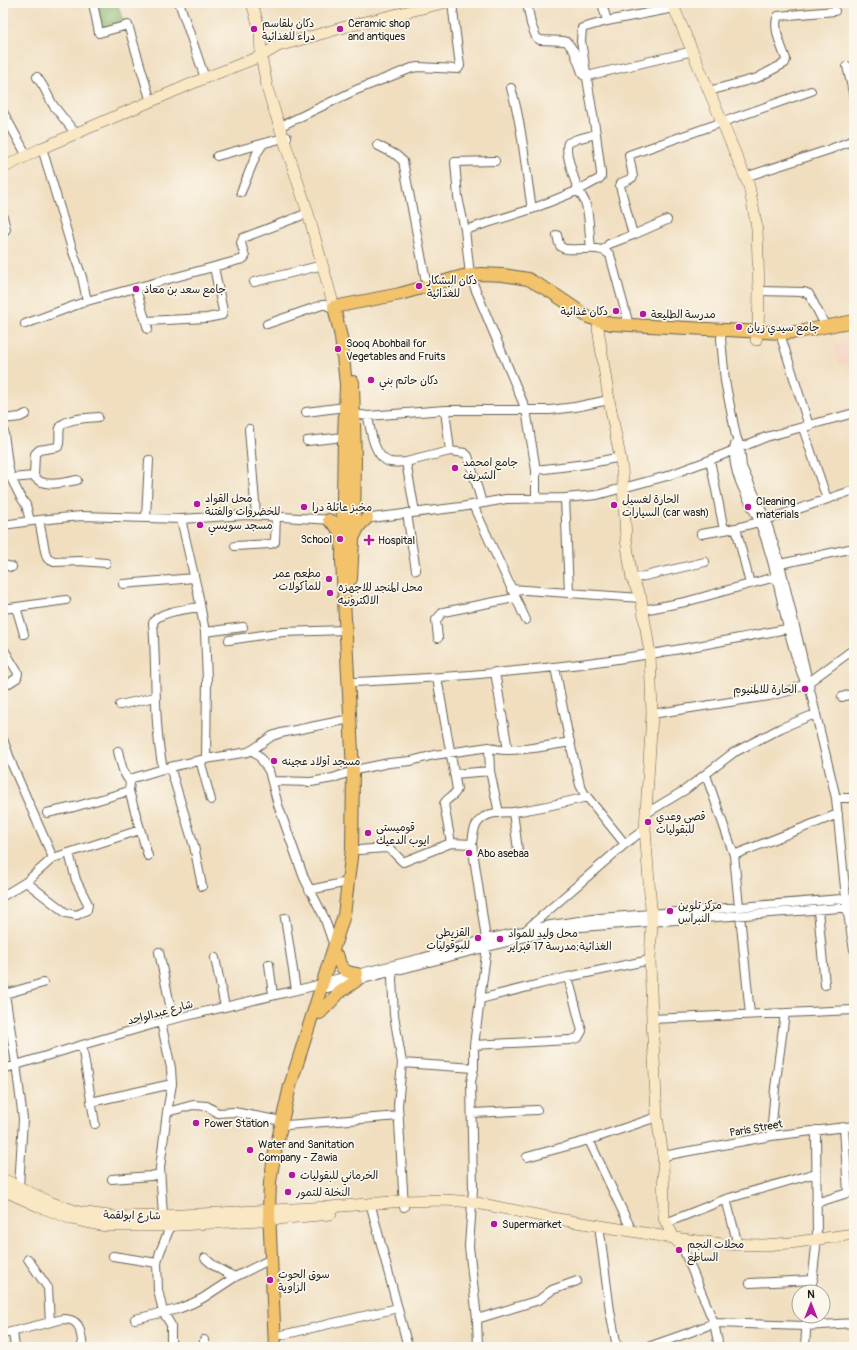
<svg xmlns="http://www.w3.org/2000/svg" width="857" height="1350" font-family="Pangolin,'Playpen Sans Arabic',sans-serif">
	<rect width="100%" height="100%" fill="#fbf7ec"/>
	<filter id="ink" filterUnits="userSpaceOnUse"><feTurbulence type="fractalNoise" baseFrequency=".025" numOctaves="2"/><feDisplacementMap in="SourceGraphic" scale="8" xChannelSelector="R" yChannelSelector="G"/><feConvolveMatrix kernelMatrix="1 2 1 2 8 2 1 2 1" color-interpolation-filters="sRGB"/></filter>
	<filter id="wash" filterUnits="userSpaceOnUse"><feTurbulence type="fractalNoise" baseFrequency=".012" numOctaves="4" result="noise"/><feDisplacementMap in="SourceGraphic" scale="16" xChannelSelector="R" yChannelSelector="G"/><feGaussianBlur stdDeviation="0.9" result="paint"/><feColorMatrix in="noise" values="0 0 0 0 0 0 0 0 0 0 0 0 0 0 0 0 0 1.4 0 .05"/><feComposite in="paint" operator="in"/></filter>
	<g filter="url(#wash)">
		<rect width="100%" height="100%" fill="#f0debf"/>
		<!-- built -->
		<path fill="#f5d2c2" d="M854 339V362L839 365 834 344Z
			M854 698V744L846 700Z"/>
		<!-- forest -->
		<path fill="#85b26b" stroke="#506744" d="M97 3H117L124 24 101 31Z"/>
	</g>
	<g filter="url(#ink)">
		<g fill="none" stroke-linecap="round" stroke-linejoin="round">
			<defs>
				<path id="street" d="M93 3 99 33 128 25 151 102
					M527 3 531 24 536 37 540 40 564 41 567 42 574 51 583 75 587 76 693 51
					M602 3 607 21
					M180 5 205 78
					M847 66 854 96
					M37 77 43 86 53 105 76 134
					M511 88C523 128 525 168 532 209
					M709 91 757 78 785 63 786 59C782 48 772 27 778 16L835 11
					M3 112 27 156
					M281 126 356 90 412 68 418 67 458 69 460 66 452 3
					M377 145 396 155 403 161 427 287
					M42 148 72 249 82 277 87 301
					M217 156 287 137
					M745 177 828 150 854 140
					M241 192 257 153 263 144
					M3 217 6 229 3 234
					M465 230 532 209 579 190 599 179 601 177V173L596 134
					M557 235C558 238 558 244 561 247 571 254 598 242 610 255L629 325
					M633 235 620 186 621 183 630 179 633 177 629 155 811 91
					M591 248C589 234 590 219 586 205 585 199 581 196 579 191 575 182 564 151 568 143L577 139 596 134 581 41 582 28 607 21 674 8
					M603 250 609 244 633 235 667 220
					M470 275 465 230 458 197 455 162 495 161
					M472 281 526 410 536 470V498
					M254 282 323 265
					M136 289 148 329
					M759 291 804 292 809 294 826 327
					M146 321 207 318 222 315 223 311 214 267
					M25 324 87 301 243 259 245 257 241 243 243 238 308 213
					M267 324 322 305H326L332 308 334 307
					M722 331 721 339 725 381 736 436 740 447 742 467 766 520 780 564 836 798 847 908 854 950
					M782 333V340L809 426
					M445 410 450 451 465 453 468 456 482 503
					M306 412 345 407
					M354 414 368 416 445 410H550L575 407 609 400
					M368 416C370 429 374 458 390 462 395 463 401 462 406 462L415 512
					M3 419 20 417 26 414
					M3 426 8 465 11 478 20 496 26 505 30 521
					M803 428 827 499
					M249 429 256 515
					M307 441 344 437
					M735 445C730 470 747 496 757 517 780 570 783 629 805 682
					M710 460 724 530
					M406 462 450 451
					M536 470 586 464 621 457
					M34 476 35 454 39 450 58 447C61 441 58 435 60 428 63 418 89 418 98 417
					M11 478 34 476C42 489 65 482 77 480
					M565 498 569 592
					M473 505 526 620
					M407 513 411 540 416 570
					M146 517 149 460
					M181 519 198 593 205 632 207 680 206 759
					M363 519 461 507 506 499 565 498 597 495 667 476 710 460 766 437 854 413
					M39 520 45 551 47 558 50 560 54 562 80 561 106 563
					M766 520 854 490
					M3 525 39 520 81 516 181 519 247 515 333 520
					M736 528 750 584
					M701 534 736 528 759 522
					M235 546 270 544 275 542 276 516
					M780 564 854 548
					M3 565 12 567
					M632 579 705 562
					M123 584 194 578
					M511 589 641 598
					M16 607 24 634
					M3 609 66 600
					M643 610 685 602 775 577
					M205 632 243 627
					M438 638 436 620 443 612 515 598
					M229 640 283 632 346 630
					M3 648 18 673 17 678 3 687
					M555 667 568 734 580 785 584 793 625 844
					M495 672 508 750
					M437 678 457 789C455 797 447 797 444 804L451 843
					M355 682C454 677 553 670 650 654 696 647 742 637 787 629
					M842 697 854 693
					M120 705 155 697
					M652 714 769 696 789 691 809 682 854 649
					M3 739 13 767 53 858
					M489 747 490 771 499 813
					M252 750 259 756 269 771 278 805 304 878 324 917 334 946
					M118 751C121 763 122 772 130 782
					M200 760 211 800
					M170 767 194 846 202 886
					M163 769C153 720 157 672 153 623 157 611 189 609 200 607
					M360 769 389 763 411 761 434 755 489 747C505 755 551 745 570 742
					M454 774 490 771
					M706 775 734 855 739 907
					M272 781 311 782 333 778 353 771
					M836 798H854
					M513 812 518 850
					M47 813 74 807 129 791
					M645 814 685 790 733 753 781 728 815 714
					M359 850 385 848 390 849 403 862 451 843 472 844
					M734 855 838 814
					M148 856 129 791 130 782 133 778 170 767 206 759 248 752 255 748 272 736 281 733 350 719
					M26 882 66 913 77 915 87 910 88 904 76 880 69 853
					M309 890 348 882
					M3 896 26 882 53 858 140 830
					M818 910 825 985
					M740 915 750 1014
					M285 918 296 990
					M527 929 625 844 645 829
					M486 939 472 844C473 833 474 823 484 817 493 811 505 813 514 812 539 808 563 803 587 797
					M159 952 173 1019
					M215 958 225 1007
					M269 964 273 995
					M393 967 392 979 394 1015 402 1063 398 1105 404 1207
					M3 982 16 1064 23 1119 19 1187
					M318 986 322 988H328L526 937 567 928 854 907
					M5 994 43 983
					M480 999 568 977 650 960
					M652 1019 854 1010
					M161 1022 171 1068 172 1084 167 1112 160 1168 163 1216
					M82 1045 95 1124
					M474 1045 570 1040 578 1038 582 1031 568 977
					M402 1063 474 1068
					M3 1069 82 1045 161 1022 318 985 324 982 422 958 486 939 551 925 600 918 854 898
					M91 1102 172 1084
					M167 1112 193 1105 207 1106 218 1113 234 1112 282 1121
					M472 1113 537 1110
					M287 1125 399 1116
					M844 1127 848 1193
					M816 1130 817 1239
					M771 1136 775 1088 785 1013
					M589 1140 632 1231
					M663 1156 771 1136 854 1126
					M527 1157 589 1140 657 1117
					M112 1179 151 1176 160 1174
					M726 1199 738 1245
					M816 1203 854 1191
					M372 1210 408 1347
					M666 1223 726 1199 816 1173
					M171 1225 160 1252 157 1263 158 1290 163 1312 171 1325V1347
					M600 1233 610 1311 617 1347
					M682 1246 714 1323 719 1347
					M113 1256 157 1263
					M205 1258C214 1267 223 1272 235 1277
					M28 1259 48 1288 50 1322
					M750 1283 813 1280
					M811 1292 816 1247
					M135 1319 178 1309 193 1303 203 1298 235 1277 271 1259
					M477 1319 539 1300 552 1290 577 1281
					M13 1333 15 1347
					M3 1334 63 1319C82 1319 80 1332 83 1347
					M282 1335 398 1308
					M204 1347V1340
					M478 1347 477 1319 469 1246 473 1189 471 1082 474 1068V1045L487 947
					M648 1347 688 1333 714 1323 806 1326 854 1323
					M805 1347 807 1316"/>
				<path id="secondary" d="M252 3 260 31 261 56 268 91 308 213 334 307
					M672 3 749 186 757 228 759 291 758 332 756 340
					M3 168 42 148 205 78 261 56 278 46 345 27 443 3
					M600 321 598 328 609 400 622 467 626 539 632 579 641 598 650 654 652 714 645 829 652 922 650 960 652 1019 657 1117 663 1156 664 1218 674 1238 682 1246
					M3 1179 49 1202 79 1212 116 1217 163 1216 330 1207 404 1201 446 1200 472 1202 552 1218 674 1238 722 1244 764 1245 790 1243 854 1234
					M3 1190 38 1206 72 1219 106 1226H163L276 1219 331 1214"/>
				<path id="primary" d="M329 520 335 525 343 537
					M354 536 359 526 367 518
					M351 579 354 520 355 461 353 382
					M338 957C340 969 346 973 357 974
					M320 1013 340 992 356 981
					M275 1347 269 1210 270 1182 274 1157 290 1086 344 915 352 849 353 771 342 561 344 437 346 385 341 337 334 307 400 294 463 276 481 274 503 275 528 279 551 292 588 317 611 324 782 333 798 332 854 321"/>
			</defs>
			<!-- street casing -->
			<use href="#street" stroke="#666055" stroke-width="10"/>
			<!-- secondary casing -->
			<use href="#secondary" stroke="#666055" stroke-width="12"/>
			<!-- primary casing -->
			<use href="#primary" stroke="#666055" stroke-width="14"/>
			<!-- street -->
			<use href="#street" stroke="#fff" stroke-width="8"/>
			<!-- secondary -->
			<use href="#secondary" stroke="#fae7c3" stroke-width="11"/>
			<!-- primary -->
			<use href="#primary" stroke="#f2c36a" stroke-width="12"/>
		</g>
	</g>
	<!-- markers -->
	<g fill="#b5179e" stroke="#fbf7ec" stroke-width="1.5">
		<circle cx="254" cy="29" r="4"/>
		<circle cx="340" cy="29" r="4"/>
		<circle cx="419" cy="286" r="4"/>
		<circle cx="136" cy="289" r="4"/>
		<circle cx="616" cy="311" r="4"/>
		<circle cx="643" cy="314" r="4"/>
		<circle cx="739" cy="327" r="4"/>
		<circle cx="338" cy="349" r="4"/>
		<circle cx="371" cy="380" r="4"/>
		<circle cx="455" cy="468" r="4"/>
		<circle cx="197" cy="504" r="4"/>
		<circle cx="614" cy="505" r="4"/>
		<circle cx="304" cy="507" r="4"/>
		<circle cx="748" cy="507" r="4"/>
		<circle cx="200" cy="525" r="4"/>
		<circle cx="340" cy="539" r="4"/>
		<path d="M367 534h4v4h4v4h-4v4h-4v-4h-4v-4h4z"/>
		<circle cx="329" cy="579" r="4"/>
		<circle cx="330" cy="593" r="4"/>
		<circle cx="805" cy="689" r="4"/>
		<circle cx="274" cy="761" r="4"/>
		<circle cx="648" cy="822" r="4"/>
		<circle cx="368" cy="833" r="4"/>
		<circle cx="469" cy="853" r="4"/>
		<circle cx="670" cy="911" r="4"/>
		<circle cx="478" cy="938" r="4"/>
		<circle cx="500" cy="939" r="4"/>
		<circle cx="196" cy="1123" r="4"/>
		<circle cx="250" cy="1150" r="4"/>
		<circle cx="292" cy="1175" r="4"/>
		<circle cx="288" cy="1192" r="4"/>
		<circle cx="494" cy="1224" r="4"/>
		<circle cx="679" cy="1250" r="4"/>
		<circle cx="270" cy="1280" r="4"/>
	</g>
	<g text-anchor="middle" stroke-width="3.5" stroke-linejoin="round" paint-order="stroke">
		<!-- poi labels -->
		<g font-size="11" fill="#1c1c1c" stroke="#fbf7ec" text-anchor="start">
			<text x="262" y="27">دكان بلقاسم<tspan x="262" dy="13">دراء للغذائية</tspan></text>
			<text x="348" y="27">Ceramic shop<tspan x="348" dy="13">and antiques</tspan></text>
			<text x="427" y="284">دكان البشكار<tspan x="427" dy="13">للغذائية</tspan></text>
			<text x="144" y="293">جامع سعد بن معاذ</text>
			<text x="608" y="315" text-anchor="end">دكان غذائية</text>
			<text x="651" y="318">مدرسة الطليعة</text>
			<text x="747" y="331">جامع سيدي زيان</text>
			<text x="346" y="347">Sooq Abohbail for<tspan x="346" dy="13">Vegetables and Fruits</tspan></text>
			<text x="379" y="384">دكان حاتم بني</text>
			<text x="463" y="466">جامع امحمد<tspan x="463" dy="13">الشريف</tspan></text>
			<text x="205" y="502">محل القواد<tspan x="205" dy="13">للخضروات والفتنة</tspan></text>
			<text x="622" y="503">الحارة لغسيل<tspan x="622" dy="13">السيارات (car wash)</tspan></text>
			<text x="756" y="505">Cleaning<tspan x="756" dy="13">materials</tspan></text>
			<text x="312" y="511">مخبز عائلة درا</text>
			<text x="208" y="529">مسجد سويسي</text>
			<text x="332" y="543" text-anchor="end">School</text>
			<text x="378" y="544">Hospital</text>
			<text x="321" y="577" text-anchor="end">مطعم عمر<tspan x="321" dy="13">للمأكولات</tspan></text>
			<text x="338" y="591">محل المنجد للاجهزه<tspan x="338" dy="13">الالكترونيه</tspan></text>
			<text x="797" y="693" text-anchor="end">الحارة للالمنيوم</text>
			<text x="282" y="765">مسجد أولاد عجينه</text>
			<text x="656" y="820">قصي وعدي<tspan x="656" dy="13">للبقوليات</tspan></text>
			<text x="376" y="831">قوميستي<tspan x="376" dy="13">ايوب الدعيك</tspan></text>
			<text x="477" y="857">Abo asebaa</text>
			<text x="678" y="909">مركز تلوين<tspan x="678" dy="13">النبراس</tspan></text>
			<text x="470" y="936" text-anchor="end">القزيطي<tspan x="470" dy="13">للبوقوليات</tspan></text>
			<text x="508" y="937">محل وليد للمواد<tspan x="508" dy="13">الغذائية;مدرسة 17 فبراير</tspan></text>
			<text x="204" y="1127">Power Station</text>
			<text x="258" y="1148">Water and Sanitation<tspan x="258" dy="13">Company - Zawia</tspan></text>
			<text x="300" y="1179">الخرماني للبقوليات</text>
			<text x="296" y="1196">النخلة للتمور</text>
			<text x="502" y="1228">Supermarket</text>
			<text x="687" y="1248">محلات النجم<tspan x="687" dy="13">الساطع</tspan></text>
			<text x="278" y="1278">سوق الحوت<tspan x="278" dy="13">الزاوية</tspan></text>
		</g>
		<!-- street labels -->
		<g font-size="11" fill="#1c1c1c" stroke="#fbf7ec">
			<text transform="translate(160 1012) rotate(-15)" y="4">شارع عبدالواحد</text>
			<text transform="translate(756 1128) rotate(-10)" y="4">Paris Street</text>
			<text transform="translate(132 1215) rotate(1)" y="4">شارع ابولقمة</text>
		</g>
	</g>
	<!-- margin -->
	<rect width="857" height="1350" fill="none" stroke="#fbf7ec" stroke-width="16"/>
	<!-- north arrow -->
	<g transform="translate(811 1304)"><circle r="19" fill="#fbf7ec" stroke="#a29f99"/>
	<path d="M0-3L7 15L0 10L-7 15Z" fill="#b5179e"/>
	<text y="-6" font-size="11" font-weight="bold" text-anchor="middle" fill="#1c1c1c">N</text>
	</g>
</svg>
